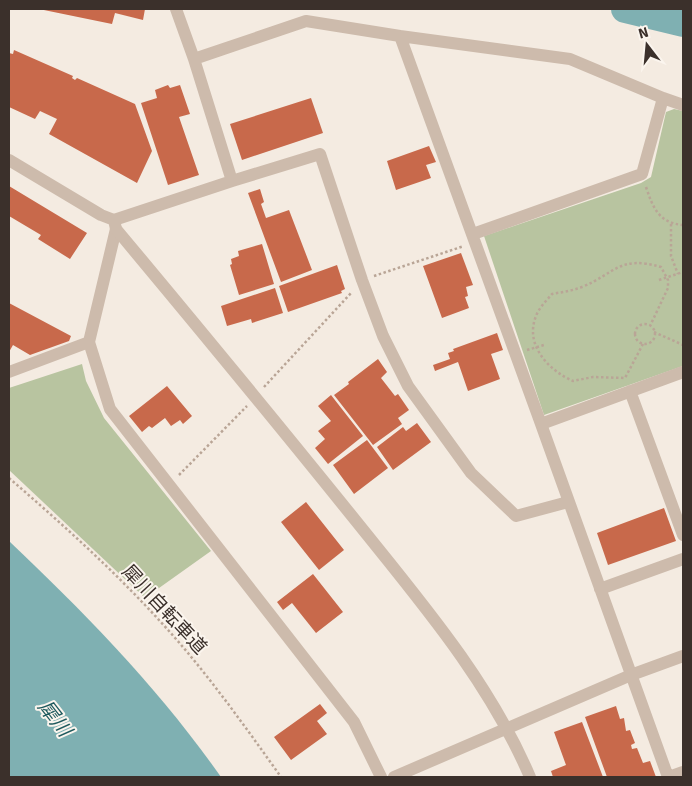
<svg xmlns="http://www.w3.org/2000/svg" width="692" height="786" font-family="Signika,'Noto Sans JP',sans-serif">
	<rect width="100%" height="100%" fill="#f4ebe1"/>
	<!-- green -->
	<path fill="#b8c4a0" d="M674 109 683 111V366L544 415 484 236 641 183 651 177 666 112Z
		M82 364 86 381 104 418 211 551 145 598 9 470V388Z"/>
	<!-- water -->
	<path fill="#7fb0b2" d="M9 541C87 615 159 689 221 777H9Z"/>
	<g fill="none" stroke-linecap="round" stroke-linejoin="round">
		<!-- river -->
		<path stroke="#7fb0b2" stroke-width="28" d="M625 9 683 23"/>
	</g>
	<!-- building -->
	<path fill="#c8694b" d="M39 9H145L143 20 115 13 112 24Z
		M14 50 73 76 72 78 75 80 77 78 135 104 152 151 137 183 49 134 57 119 40 111 35 119 9 107V53L13 54Z
		M168 85 170 88 180 85 190 114 179 117 199 175 168 185 141 103 157 98 155 90Z
		M311 98 323 133 242 160 230 124Z
		M429 146 436 162 426 165 431 178 396 190 387 161Z
		M9 186 87 233 70 259 38 239 41 235 9 216Z
		M260 189 264 202 261 204 266 218 289 210 312 270 281 282 248 193Z
		M262 244 274 284 239 295 230 265 232 264 231 259 239 256 238 251Z
		M461 253 473 285 466 287 468 296 465 297 469 308 442 318 423 266Z
		M337 265 345 289 341 291 342 293 288 312 279 286Z
		M275 288 283 313 252 323 251 319 227 326 221 306Z
		M9 303 71 336 69 341 30 355 13 345 9 352Z
		M497 333 503 350 491 354 500 379 468 391 458 362 435 371 433 365 450 359 448 353 454 351 453 349Z
		M378 359 387 372 381 378 395 396 398 394 409 410 398 418 402 424 373 445 334 395 349 384 348 382Z
		M167 386 192 416 183 424 180 420 171 426 165 418 152 428 149 426 142 432 129 416Z
		M331 395 363 436 328 464 315 448 325 439 318 431 331 421 318 406Z
		M417 423 431 442 393 470 377 447 403 427 406 431Z
		M367 440 388 468 354 494 333 465Z
		M306 502 344 550 319 570 281 522Z
		M664 508 676 541 608 565 597 533Z
		M313 574 343 612 316 633 292 603 283 610 277 602Z
		M320 704 327 713 317 721 327 734 291 760 274 737Z
		M616 706 620 719 624 718 626 731 630 730 635 743 631 745 632 749 637 748 643 763 650 761 656 777H607L585 717Z
		M582 722 603 777H553L551 771 566 765 554 732Z"/>
	<g fill="none" stroke-linecap="round" stroke-linejoin="round">
		<!-- path -->
		<path stroke="#b9a596" stroke-width="2.5" stroke-dasharray="2.5 2.5" stroke-linecap="butt" d="M646 187C653 208 659 223 683 225
			M671 224V256L678 274
			M374 276 464 246
			M659 280 683 272
			M635 334a10 10 0 1 1 20 0a10 10 0 1 1-20 0Z
			M654 332 683 345
			M643 344 625 378 593 377 573 381C550 371 524 346 536 316 539 308 546 301 552 294 562 292 572 291 582 287 616 273 619 255 661 267L668 280V288L650 326
			M527 350 544 345
			M264 387 352 292
			M179 475 247 406
			M9 478C75 535 142 596 197 664 227 701 254 739 281 777"/>
		<!-- minor -->
		<path stroke="#cdbbac" stroke-width="12" d="M176 9 194 59 306 21 400 36 541 424 683 372
			M400 36 570 59 663 98
			M232 181 320 154 362 280 383 336 408 386 471 473 516 516 568 502
			M114 220 232 181 194 59
			M116 229 89 342 110 409 354 722 381 777
			M473 234 642 174 663 98 683 105
			M9 372 89 342
			M630 391 683 535
			M541 424 668 777
			M600 589 683 559
			M669 777 683 772"/>
		<!-- tertiary -->
		<path stroke="#cdbbac" stroke-width="12" d="M9 160 101 215 114 220 116 229C197 326 277 423 356 521 421 602 489 681 530 777
			M394 777 631 675 683 656"/>
	</g>
	<g text-anchor="middle" stroke-width="4" stroke-linejoin="round" paint-order="stroke">
		<!-- street labels -->
		<g font-size="19" fill="#3b302b" stroke="#fbf5ee">
			<text transform="translate(165 609) rotate(47)" y="7">犀川自転車道</text>
		</g>
		<!-- water labels -->
		<g font-size="20" font-style="italic" fill="#1f5a5e" stroke="#fbf5ee">
			<text transform="translate(55 718) rotate(52)" y="7">犀川</text>
		</g>
	</g>
	<!-- border -->
	<rect width="692" height="786" fill="none" stroke="#3b302b" stroke-width="20"/>
	<!-- north arrow -->
	<g transform="translate(647 45) rotate(344)" stroke="#fbf5ee" stroke-width="4" paint-order="stroke">
	<path d="M0-4L9 19L0 12L-9 19Z" fill="#3b302b"/>
	<text y="-8" font-size="14" font-weight="bold" text-anchor="middle" fill="#3b302b">N</text>
	</g>
</svg>
